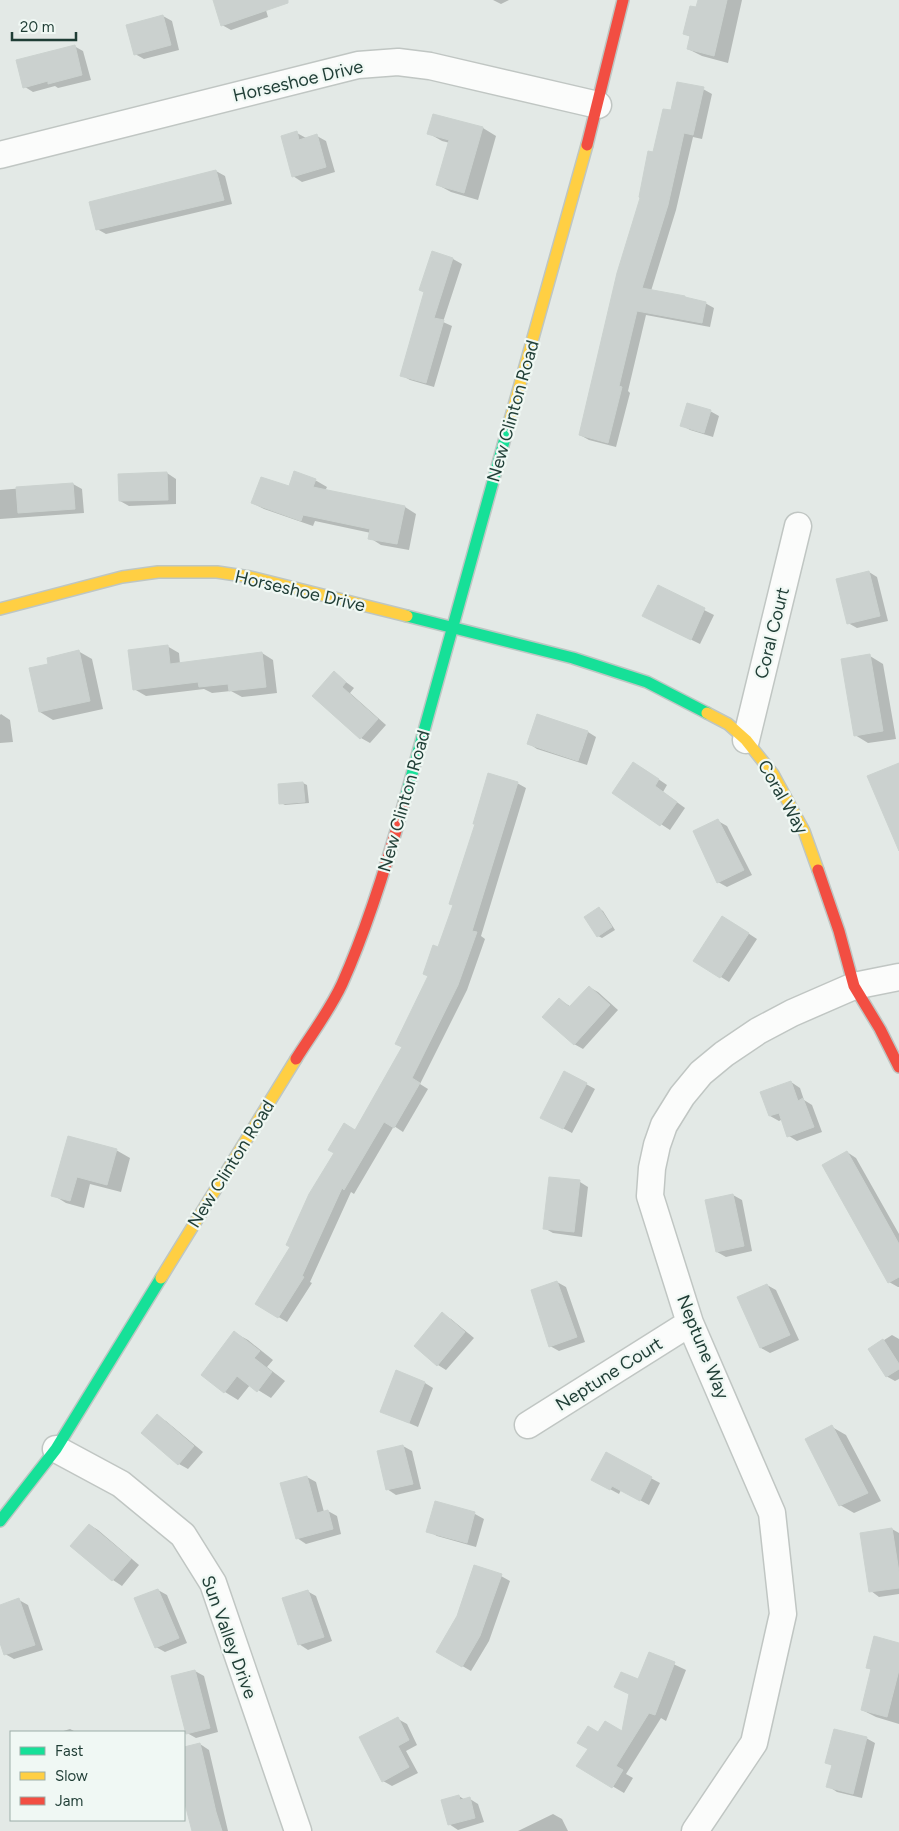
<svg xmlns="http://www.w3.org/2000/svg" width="899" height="1831" font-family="Figtree,sans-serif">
	<rect width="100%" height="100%" fill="#e3e9e6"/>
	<!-- shadow -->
	<path fill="#0003" d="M214 0H263L268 17 231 30 222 25Z
		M493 0H509L501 4Z
		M699 0H742L728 63 702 56 688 49 691 37 685 34 697 9Z
		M163 16 172 21 179 50 144 59 135 54Z
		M74 46 83 51 91 80 58 88 55 86 33 92 25 87Z
		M703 89 712 94 702 139 693 137 676 210 651 291 685 297 690 300 705 303 714 308 710 327 646 315 628 391 630 393 616 447 589 440 580 435 654 154 672 112Z
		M434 115 483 128 496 136 478 200 451 192 438 185 450 143 442 141 428 133Z
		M297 133 306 138 317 136 326 141 335 172 302 182 293 176Z
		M216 171 225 176 232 204 106 234 97 229Z
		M432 253 453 259 462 264 443 322 452 326 434 387 410 380 401 375 426 293Z
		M710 411 719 416 713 437 690 430 681 425Z
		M167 473 176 479V504L129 506 120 501Z
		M315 480 327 487 325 491 405 507 416 514 409 550 381 545 370 538 371 533 315 521 313 526 264 509 252 503 290 488Z
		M73 484 82 489 84 513 0 519V490Z
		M869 572 877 577 888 621 857 628 848 623Z
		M658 587 714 615 700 644 653 621Z
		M167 646 179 653 180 664 262 653 273 660 277 693 242 697 231 691 212 693 204 689 146 696 134 689Z
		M78 651 92 659 103 709 53 720 40 712 49 665Z
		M870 656 883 664 896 739 868 743 855 735Z
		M334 673 354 688 350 693 386 725 370 743 361 738Z
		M1 714 10 720 13 742 0 743V715Z
		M588 732 596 737 587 765 537 749 528 743Z
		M642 768 667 785 663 792 685 808 670 830 613 793Z
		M303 783 307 785 309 803 285 805 281 803 279 785Z
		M517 783 526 788 481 936 485 939 467 990 420 1084 428 1089 403 1132 394 1126 354 1194 351 1192 310 1282 312 1283 287 1322 257 1304 292 1247 403 1047 454 905 476 824Z
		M718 821 727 826 752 875 727 887 718 882Z
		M599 908 603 911 615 930 602 938 598 936Z
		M731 922 757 939 729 982 721 977Z
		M589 987 598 992 618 1010 583 1049 574 1044 559 999 571 1007Z
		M791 1082 800 1088 804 1100 812 1105 822 1132 797 1141 789 1136 783 1119 779 1121 770 1116Z
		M586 1084 595 1089 572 1133 551 1122Z
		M69 1137 116 1150 130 1158 121 1192 90 1184 84 1208 66 1203 53 1195Z
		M847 1152 856 1158 899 1234V1287H898L889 1282Z
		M580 1182 588 1187 582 1237 553 1233 544 1228Z
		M733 1195 742 1200 752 1251 726 1257 717 1252Z
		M557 1282 566 1287 585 1342 559 1351 550 1346Z
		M767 1285 776 1290 799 1340 770 1353 761 1348Z
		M442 1314 451 1319 474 1338 446 1370 438 1365Z
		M235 1333 248 1340 273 1360 267 1367 285 1381 271 1398 250 1385 238 1400 225 1392 202 1375Z
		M892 1335 899 1339V1379L895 1381 886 1376 870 1349Z
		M425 1383 433 1388 418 1427 381 1411Z
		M157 1416 166 1421 203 1452 188 1469 179 1464 142 1433Z
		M832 1427 846 1435 881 1501 854 1513 840 1505Z
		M403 1446 412 1451 421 1489 396 1495 387 1489Z
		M606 1454 660 1483 649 1505 621 1490 619 1494 593 1480Z
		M307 1477 316 1482 324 1512 328 1511 337 1516 341 1534 306 1544 297 1538Z
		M435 1503 475 1514 484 1519 476 1547 437 1536 428 1531Z
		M90 1525 98 1530 139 1565 122 1586 113 1580 72 1546Z
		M892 1529 899 1533V1594L879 1597 871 1591Z
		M501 1576 510 1581 489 1641 471 1671 438 1652 458 1617Z
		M158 1590 167 1595 187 1643 165 1652 156 1647Z
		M307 1591 316 1596 332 1641 308 1650 299 1644Z
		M19 1600 28 1605 43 1650 14 1659 5 1654 0 1639V1606Z
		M899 1644V1724L876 1717 862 1710 872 1670 867 1667Z
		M650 1653 686 1670 666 1721 661 1718 626 1774 633 1778 624 1793 578 1766 599 1733H623L638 1680Z
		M195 1671 204 1676 218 1732 196 1738 187 1733Z
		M398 1719 407 1724 417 1745 406 1751 418 1773 392 1786 383 1781Z
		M70 1729 76 1732H60Z
		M866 1738 875 1743 862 1798 837 1792 828 1786 833 1766 827 1762Z
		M200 1744 209 1750 228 1831H194L184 1789V1748Z
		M459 1796 465 1800 470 1799 478 1804 484 1822 458 1830 449 1824Z
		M553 1814 562 1819 568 1831H518Z"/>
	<!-- building -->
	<path fill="#cbd1cf" stroke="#cbd2cf" d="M213 0H288V3L221 26Z
		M698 0H727L714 56 687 49 690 36 683 34 690 6 696 7Z
		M163 15 171 45 134 55 126 25Z
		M75 45 82 75 48 84V81L23 88 16 60Z
		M677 82 704 87 693 135 684 133 668 205 642 288 685 296V297L706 302 702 323 637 311 619 386 622 387 608 443 579 435 617 273 640 198 639 197 648 151 653 152 663 109 671 110Z
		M433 114 483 127 464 193 436 185 449 140 427 134Z
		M297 131 299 140 317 134 326 167 292 177 281 136Z
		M216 170 224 200 96 230 89 202Z
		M432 251 453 258 434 318 444 320 426 383 400 376 424 292 419 290Z
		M687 403 711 410 704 433 680 426Z
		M294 471 316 479 313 487 405 506 397 544 368 539 370 529 303 515 301 521 251 503 261 477 289 486Z
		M167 472 168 500 119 501 118 474Z
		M73 483 75 509 18 513 16 487Z
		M869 571 880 616 847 624 836 579Z
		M658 585 705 608 691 640 642 616Z
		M168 645 170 664 262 652 266 687 229 691 228 684 199 687 198 682 133 690 128 650Z
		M79 650 90 701 39 712 29 668 48 664 47 658Z
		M870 654 883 731 854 736 841 659Z
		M334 671 346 682 342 687 378 719 360 739 312 696Z
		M537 714 588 731 578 761 527 744Z
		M633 762 659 779 655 786 677 802 660 826 612 793Z
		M899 763V851L867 776Z
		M488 773 518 782 472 931 477 932 458 985 412 1078 420 1083 394 1128 384 1122 344 1190 342 1188 302 1276 304 1277 278 1318 255 1304 290 1247 286 1245 309 1194 334 1153 328 1150 344 1123 355 1130 402 1047 395 1044 428 976 423 974 433 945 438 947 453 905 449 904 475 824H473Z
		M303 782 305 802 279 804 278 784Z
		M718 819 744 870 717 883 693 831Z
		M599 907 612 927 597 937 584 917Z
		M722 916 749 933 720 978 693 961Z
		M589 986 610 1005 574 1045 542 1017 559 998 569 1007Z
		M564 1071 587 1083 563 1129 540 1118Z
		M791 1081 798 1101 803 1098 814 1127 787 1137 779 1113 769 1116 760 1092Z
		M68 1136 117 1149 107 1185 77 1177 70 1201 51 1196Z
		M847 1151 899 1244V1277L888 1283 822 1165Z
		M549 1177 580 1180 574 1232 543 1229Z
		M733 1194 744 1246 716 1252 705 1200Z
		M557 1281 577 1337 549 1347 531 1290Z
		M767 1284 790 1335 760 1348 737 1297Z
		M442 1312 465 1332 437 1366 414 1346Z
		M234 1331 260 1351 254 1358 272 1372 257 1392 237 1376 224 1393 201 1375Z
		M883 1339 899 1364V1369L886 1377 868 1349Z
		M396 1370 425 1382 409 1423 380 1412Z
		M157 1414 194 1446 178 1465 141 1433Z
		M832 1425 868 1493 839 1506 805 1439Z
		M403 1445 413 1484 386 1490 377 1451Z
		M606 1452 652 1477 640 1501 612 1486 610 1490 591 1480Z
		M307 1476 317 1513 328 1510 333 1529 296 1539 280 1483Z
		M435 1501 475 1512 467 1543 426 1532Z
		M89 1524 131 1559 112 1581 70 1546Z
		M892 1528 899 1572V1588L869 1592 860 1533Z
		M474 1565 502 1574 480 1636 462 1667 436 1652 457 1616Z
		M158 1589 179 1638 155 1648 134 1598Z
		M308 1590 324 1637 298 1645 282 1598Z
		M19 1598 35 1645 4 1655 0 1643V1605Z
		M874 1636 899 1643V1670L887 1717 861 1710 871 1669 866 1668Z
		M649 1652 675 1662 655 1715 649 1713 616 1766 623 1770 612 1788 576 1766 588 1749 577 1743 588 1726 598 1732 605 1721 622 1731 629 1694 614 1687 621 1672 638 1679Z
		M195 1670 210 1728 186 1734 171 1676Z
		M398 1717 409 1740 398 1746 409 1767 382 1782 359 1737Z
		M834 1729 867 1737 853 1794 826 1787 832 1765 825 1763Z
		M200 1743 216 1812 222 1831H192L186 1808 184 1798V1747Z
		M459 1795 460 1800 470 1797 475 1818 448 1825 441 1800Z"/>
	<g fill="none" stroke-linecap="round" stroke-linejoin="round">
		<defs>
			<path id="street" d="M0 155 358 65 398 62 430 66 598 105
				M746 740 798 526
				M528 1425 690 1323
				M56 1449 121 1484 183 1535 213 1583 298 1831
				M695 1831 754 1743 783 1614 772 1513 690 1323 650 1196 652 1168 657 1145 664 1125 682 1096 701 1073 724 1054 758 1031 792 1013 854 986 899 977"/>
			<path id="fast" d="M407 616 573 658 647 682 707 713
				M404 803 510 420
				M0 1521 56 1449 161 1278"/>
			<path id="slow" d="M510 420 587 145
				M0 609 122 577 158 572H217L250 577 407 616
				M707 713 728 724 746 740 773 774 804 831 818 870
				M161 1278 296 1059"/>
			<path id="jam" d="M587 145 623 0
				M818 870 839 931 854 986 880 1029 899 1067
				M296 1059C311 1035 330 1010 342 984 368 926 387 864 404 803"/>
		</defs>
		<!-- street casing -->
		<use href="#street" stroke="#c0c6c3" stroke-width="29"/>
		<!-- fast casing -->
		<use href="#fast" stroke="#bec6c3" stroke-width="14"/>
		<!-- slow casing -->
		<use href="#slow" stroke="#bec6c3" stroke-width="14"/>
		<!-- jam casing -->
		<use href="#jam" stroke="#bec6c3" stroke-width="14"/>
		<!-- street -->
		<use href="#street" stroke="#fbfcfb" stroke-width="26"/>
		<!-- fast -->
		<use href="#fast" stroke="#16e098" stroke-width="11"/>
		<!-- slow -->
		<use href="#slow" stroke="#ffcf43" stroke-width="11"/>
		<!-- jam -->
		<use href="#jam" stroke="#f24e42" stroke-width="11"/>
	</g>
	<g text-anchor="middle" stroke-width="4.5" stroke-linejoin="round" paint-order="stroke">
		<!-- street labels -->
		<g font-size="18" fill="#1f3d35" stroke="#f0f8f4">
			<text transform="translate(298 81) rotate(-13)" y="6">Horseshoe Drive</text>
			<text transform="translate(513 411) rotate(-74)" y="6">New Clinton Road</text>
			<text transform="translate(300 591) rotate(13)" y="6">Horseshoe Drive</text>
			<text transform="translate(772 633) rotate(-76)" y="6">Coral Court</text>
			<text transform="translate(783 797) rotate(60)" y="6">Coral Way</text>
			<text transform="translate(404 801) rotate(-74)" y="6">New Clinton Road</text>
			<text transform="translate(231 1164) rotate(-58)" y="6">New Clinton Road</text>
			<text transform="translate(703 1347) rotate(68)" y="6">Neptune Way</text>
			<text transform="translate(609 1374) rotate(-32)" y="6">Neptune Court</text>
			<text transform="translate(229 1637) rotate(70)" y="6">Sun Valley Drive</text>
		</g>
	</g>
	<!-- legend -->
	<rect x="10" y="1731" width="175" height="90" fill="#f0f8f4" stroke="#9cada8"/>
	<rect x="20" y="1747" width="25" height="8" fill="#16e098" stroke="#9cada8"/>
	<text x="55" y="1756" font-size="15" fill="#1f3d35">Fast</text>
	<rect x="20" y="1772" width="25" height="8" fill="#ffcf43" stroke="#9cada8"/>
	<text x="55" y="1781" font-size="15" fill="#1f3d35">Slow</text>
	<rect x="20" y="1797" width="25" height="8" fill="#f24e42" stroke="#9cada8"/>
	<text x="55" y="1806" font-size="15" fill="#1f3d35">Jam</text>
	<!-- scale -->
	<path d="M12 32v8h64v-8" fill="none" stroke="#1f3d35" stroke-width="2.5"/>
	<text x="20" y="32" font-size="15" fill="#1f3d35" stroke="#f0f8f4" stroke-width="4" paint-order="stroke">20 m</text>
</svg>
